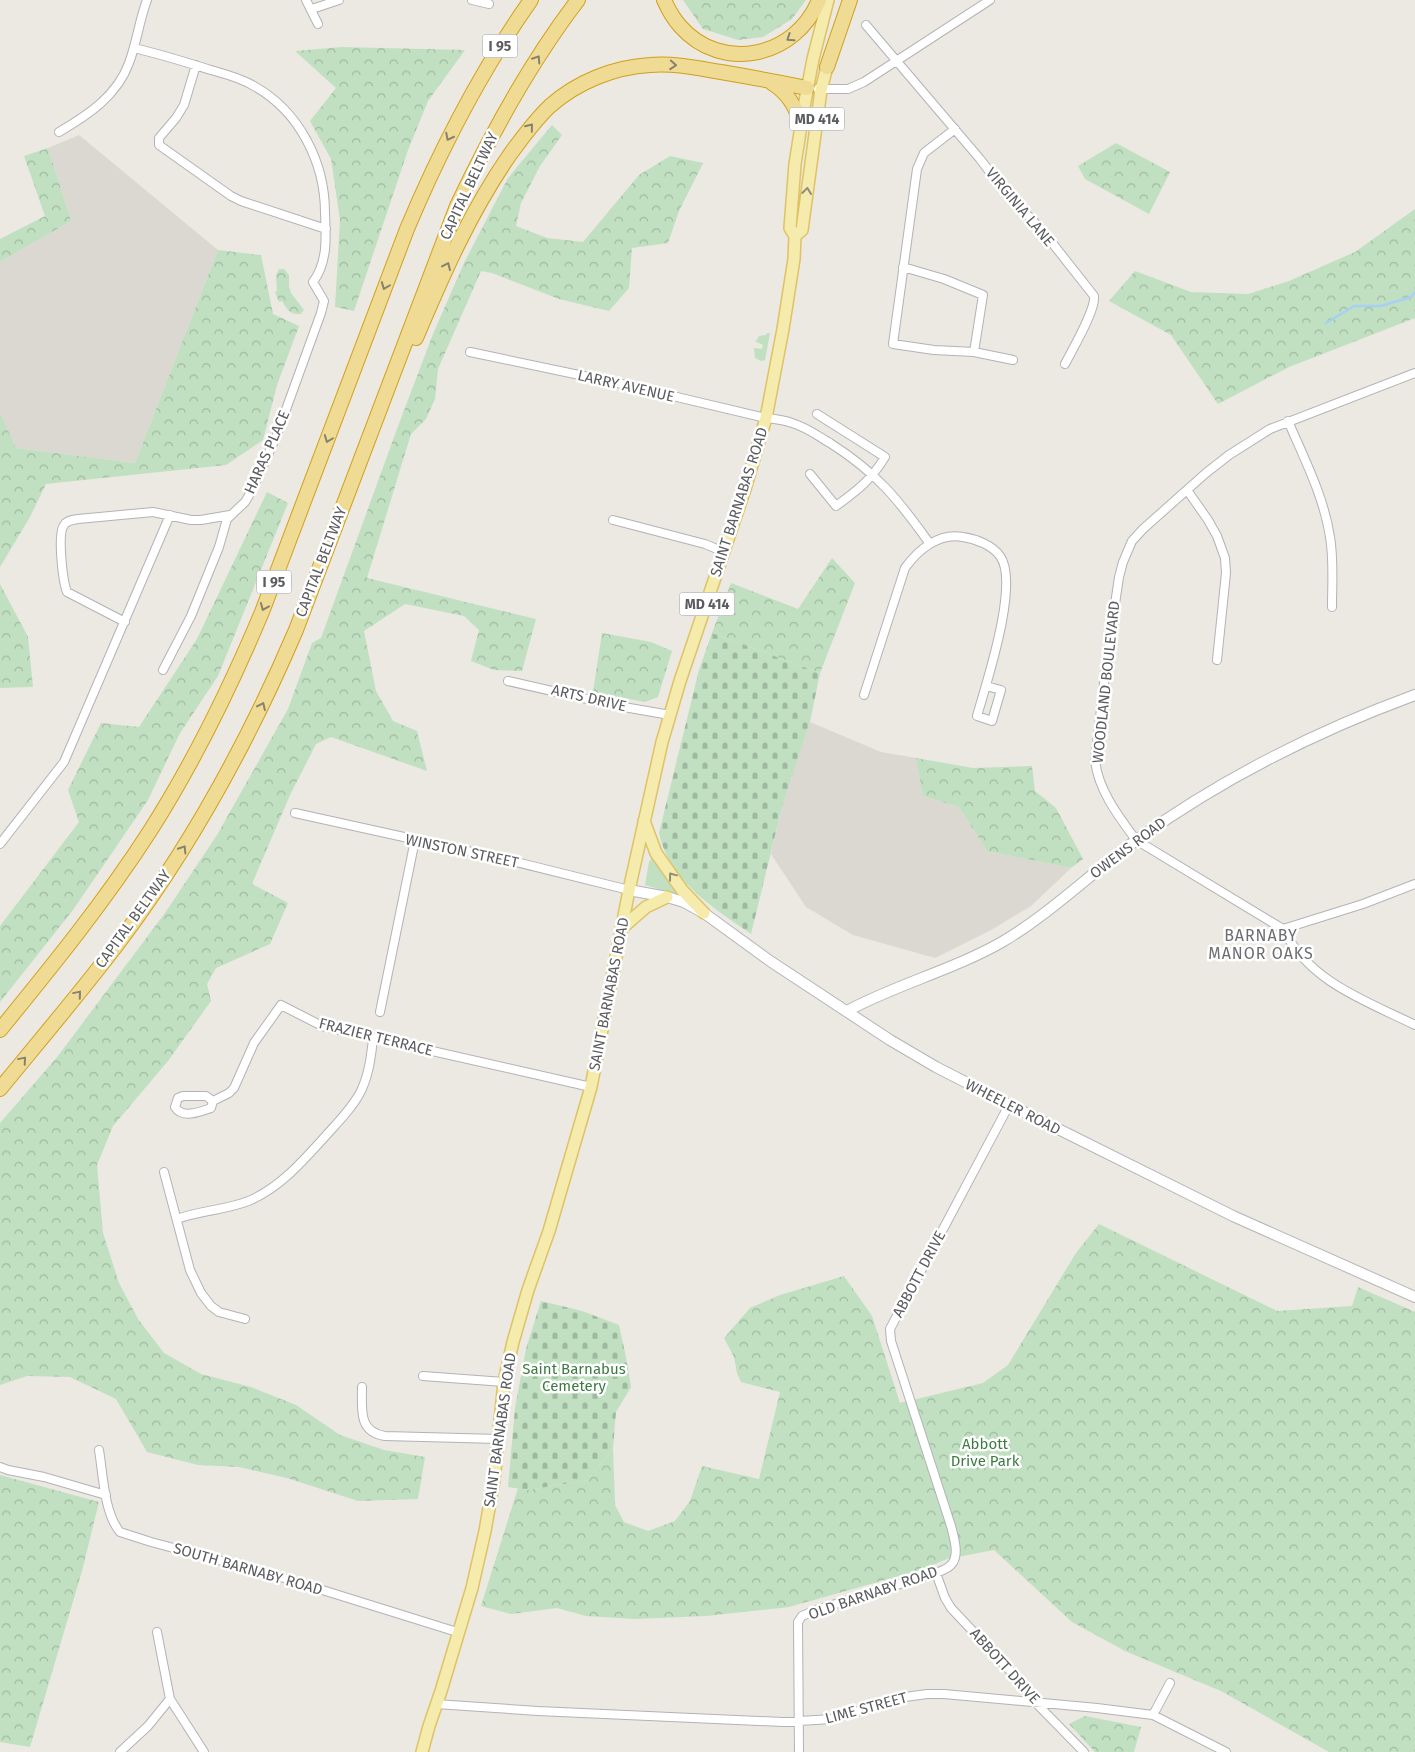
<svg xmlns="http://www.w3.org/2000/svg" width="1415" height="1752" font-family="'Fira Sans',sans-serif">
	<defs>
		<pattern id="forest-crowns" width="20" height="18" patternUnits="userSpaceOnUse" patternTransform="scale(1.25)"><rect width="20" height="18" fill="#c0e0c1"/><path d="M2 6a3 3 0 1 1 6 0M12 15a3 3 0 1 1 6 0" fill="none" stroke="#9fb9a0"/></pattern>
		<pattern id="cemetery-stones" width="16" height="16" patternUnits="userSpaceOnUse" patternTransform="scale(1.25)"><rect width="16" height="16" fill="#c0e0c1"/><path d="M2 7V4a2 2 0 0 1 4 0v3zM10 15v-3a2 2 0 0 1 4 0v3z" fill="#9fb9a0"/></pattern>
	</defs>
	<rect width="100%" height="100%" fill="#ebe9e1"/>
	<!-- education -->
	<path fill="#dad8d0" d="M79 135 218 250 135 463 16 448 0 412V262L71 221 48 148Z
		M810 722 881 752 916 758 923 796 959 807 987 851 1071 868 1031 906 993 929 935 958 853 935 806 907 771 854 782 807Z"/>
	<!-- grass -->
	<path fill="#c0e0c1" d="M767 333H770L765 360 761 361 755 358 754 348 762 349 763 345 754 341H756L759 336 766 335Z
		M652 857 679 895 645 885 649 862Z"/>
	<!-- forest -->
	<path fill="url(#forest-crowns)" d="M683 0H806L792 19 763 37 738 40 703 29Z
		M342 47 465 50 428 101 408 150 354 311 335 307 340 220 331 159 310 121 336 88 295 51Z
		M552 125 562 135 540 166 521 203 516 226 547 238 583 242 639 175 670 156 703 163 679 211 668 243 632 248 629 288 609 311 559 299 492 273 481 271 438 369 435 399 426 419 411 434 367 578 536 619 522 671 494 670 471 661 479 630 464 616 405 604 364 631 376 691 393 721 417 731 427 771 331 737 316 744 290 795 252 884 288 903 270 944 216 968 207 984 211 1001 168 1061 113 1126 97 1165 103 1233 119 1283 138 1319 164 1353 201 1374 251 1387 296 1405 340 1435 384 1450 425 1457 418 1499 358 1501 287 1478 239 1467 198 1465 147 1452 116 1399 70 1377 27 1376 0 1385V1123L58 1056 165 913 217 835 288 709 312 643 321 638 397 429 433 334 464 263 508 178Z
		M1116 143 1170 172 1149 214 1085 179 1078 166Z
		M48 148 71 221 0 262V239L45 216 24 156Z
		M1415 209V318L1289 367 1218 404 1171 335 1109 301 1135 271 1191 292 1248 294 1289 281 1355 252Z
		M218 250 261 255 273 314 299 326 277 385 263 440 226 465 46 484 30 517 0 567V412L16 448 135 463Z
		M279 269H284L289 275V287L291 293 304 310 301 314C291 315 287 310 282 301L279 302 275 292 277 291 276 275Z
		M267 492 288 503 218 676 180 733 148 800 73 910 0 1002V926L79 822 68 790 101 723 139 727 197 639Z
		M832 558 855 583 820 673 712 633 731 583 798 609Z
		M0 584 28 637 33 687 0 688Z
		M602 633 651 642 672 651 658 697 645 702 593 692Z
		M916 758 973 768 1032 766 1035 791 1056 808 1083 859 1071 868 987 851 959 807 923 796Z
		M1099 1224 1277 1311 1352 1306 1358 1287 1415 1312V1752H1329L1221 1691 1125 1651 1072 1622 994 1550 947 1559 920 1570 789 1607 706 1616 635 1619 586 1616 557 1608 511 1614 481 1606 518 1488 528 1490 588 1480 613 1448 615 1505 624 1522 648 1531 675 1521 690 1501 702 1466 759 1479 780 1392 741 1382 737 1373 734 1357 724 1338 750 1308 780 1295 844 1276 872 1316 900 1403 983 1383 1008 1365 1076 1253Z
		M0 1475 99 1502 82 1571 30 1747 0 1742Z
		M1085 1716 1141 1727 1134 1752H1095L1069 1724Z"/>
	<!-- cemetery -->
	<path fill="url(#cemetery-stones)" d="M712 633 820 673 810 722 782 807 751 934C714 908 669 881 659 833L699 670Z
		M541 1301 582 1311 619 1325 627 1362 631 1387 616 1412 613 1448 588 1480 528 1490 508 1487 515 1408 526 1349Z"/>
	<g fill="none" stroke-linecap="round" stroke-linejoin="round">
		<!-- stream -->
		<path stroke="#a8d0f4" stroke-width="2.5" d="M1326 323 1354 306H1381L1411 297 1415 292"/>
		<defs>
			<path id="street" d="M306 0 318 24
				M472 0 489 4
				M312 9 339 0
				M866 25 980 159 1005 192 1042 230 1094 296C1096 310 1072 350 1065 364
				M134 48C160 54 185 62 211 70 225 74 241 78 254 86 299 111 325 162 325 213 326 237 328 262 313 282L324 301 321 313 276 437 251 492 245 502 227 519 219 547 191 616 163 670
				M196 65 184 105 176 118 159 138V145L231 196 241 201 326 229
				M818 89H848L864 82 990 0
				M955 129 924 153 917 169 893 344 934 350 974 352 1013 360
				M59 132C88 115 117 96 129 63 137 42 139 21 147 0
				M903 267 944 279 983 295 974 352
				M470 352 622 384 766 418C774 419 784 420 792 423 806 427 818 436 830 443 877 473 898 499 930 544
				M1415 373 1270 429 1229 455 1206 473 1143 529 1132 541 1123 562 1119 577 1107 658 1095 760C1098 790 1119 817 1136 840L1283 929C1310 982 1364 1000 1415 1025
				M1288 421C1304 458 1324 497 1330 537 1334 560 1332 584 1332 607
				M810 474 836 506C858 490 871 480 885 457L817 414
				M1187 490 1208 520 1217 536 1225 558 1226 573 1217 660
				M613 520 705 544 724 552
				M125 622 67 592C63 582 57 534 64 525 67 520 73 520 78 519L153 512 191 520H201L230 515
				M508 681 618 706 670 715
				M864 695 905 568C918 550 939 532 963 537 976 539 992 545 1000 556 1020 583 986 684 977 716L992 721 1001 690 986 686
				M295 813 508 860 629 890
				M0 844 64 762 170 515
				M1283 929 1363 904 1415 884
				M380 1012 415 840
				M183 1096H206L213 1101 211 1108C200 1112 182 1119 175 1107L178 1098Z
				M213 1101 229 1093 234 1088 254 1043 281 1005 322 1026 591 1087
				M164 1172 190 1270 201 1293 211 1306 219 1312 245 1319
				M177 1219C201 1210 228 1210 251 1200 284 1185 307 1156 331 1130 342 1118 354 1105 361 1091 369 1074 371 1057 373 1039
				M423 1376 504 1382
				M362 1387C362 1409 358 1432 385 1436L499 1439
				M99 1450C103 1474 104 1513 120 1532L151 1542 271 1574 457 1632
				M0 1467 8 1470 44 1477 106 1495
				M936 1573 945 1598 951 1608 1013 1674 1034 1701 1084 1752
				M157 1632 170 1699 204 1752
				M436 1704 538 1711 783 1722 832 1719 905 1697 927 1694H944L1097 1708 1153 1715 1226 1752
				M1153 1715 1170 1683
				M120 1752 148 1726 170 1699
				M799 1752 798 1622 802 1616 816 1610 936 1573C941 1571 947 1569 951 1565 960 1556 954 1538 951 1526L891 1341 890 1329 1009 1105"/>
			<path id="secondary" d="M629 890 667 897 684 902 704 913 770 961 890 1040 936 1067 1012 1106 1233 1216 1415 1297
				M847 1011C897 984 953 970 1002 942 1051 913 1092 872 1138 839 1223 778 1317 731 1415 695"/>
			<path id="primary" d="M795 236 802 230 821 90 829 59
				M644 821 656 853 682 890 704 913
				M621 929 646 907 667 897
				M422 1752 429 1726 441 1691 472 1588 485 1531 494 1480 504 1382 513 1342 528 1290 549 1231 591 1087 629 890 662 742 680 681 745 489 766 418 783 329 794 259 795 236 790 228 795 164 805 101 813 59 828 0"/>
			<path id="highway" d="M664 0C668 9 673 18 680 26 722 74 796 57 819 0
				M827 67 850 0
				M772 83C788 93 795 106 801 123
				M416 338C443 274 471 210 511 153 523 137 535 120 550 106 577 82 614 67 650 65 674 63 697 68 721 72 750 77 778 82 807 88
				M0 1030C53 965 105 901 150 831 194 762 230 688 262 612L407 229C441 148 480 72 531 0
				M0 1089C40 1040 81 992 119 942 191 846 249 740 296 630L457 206C491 134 529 64 578 0"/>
		</defs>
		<!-- street casing -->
		<use href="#street" stroke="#b2b3b7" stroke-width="10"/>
		<!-- secondary casing -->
		<use href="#secondary" stroke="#b3b5ba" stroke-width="12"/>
		<!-- primary casing -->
		<use href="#primary" stroke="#dfc266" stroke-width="14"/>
		<!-- highway casing -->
		<use href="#highway" stroke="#d19f1b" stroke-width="16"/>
		<!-- street -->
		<use href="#street" stroke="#fff" stroke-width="8"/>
		<!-- secondary -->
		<use href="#secondary" stroke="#fff" stroke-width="10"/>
		<!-- primary -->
		<use href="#primary" stroke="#f4ebac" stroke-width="11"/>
		<!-- highway -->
		<use href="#highway" stroke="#efdb94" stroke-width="14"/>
	</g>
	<!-- one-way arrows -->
	<defs><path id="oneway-chevron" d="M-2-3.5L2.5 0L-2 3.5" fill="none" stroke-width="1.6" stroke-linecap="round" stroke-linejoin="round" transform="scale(1.25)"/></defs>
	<g stroke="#878270">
		<use href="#oneway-chevron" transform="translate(790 38) rotate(146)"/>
		<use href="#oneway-chevron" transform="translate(537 59) rotate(-57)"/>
		<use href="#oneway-chevron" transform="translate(673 65) rotate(4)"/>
		<use href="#oneway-chevron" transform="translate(530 127) rotate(-51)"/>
		<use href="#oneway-chevron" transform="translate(449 137) rotate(117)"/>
		<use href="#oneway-chevron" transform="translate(447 266) rotate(-65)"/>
		<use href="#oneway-chevron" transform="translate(385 286) rotate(111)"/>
		<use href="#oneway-chevron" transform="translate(328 439) rotate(111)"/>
		<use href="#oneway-chevron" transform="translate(264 607) rotate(112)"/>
		<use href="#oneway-chevron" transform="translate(262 706) rotate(-65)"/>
		<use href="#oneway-chevron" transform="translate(183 849) rotate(-58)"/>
		<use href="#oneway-chevron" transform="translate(78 994) rotate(-50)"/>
		<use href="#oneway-chevron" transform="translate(23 1060) rotate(-50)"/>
	</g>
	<g stroke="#908e7b">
		<use href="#oneway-chevron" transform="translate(807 191) rotate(-83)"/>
		<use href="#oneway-chevron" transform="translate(672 876) rotate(-127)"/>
	</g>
	<g text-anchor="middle" stroke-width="5" stroke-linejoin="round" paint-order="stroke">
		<!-- shield labels -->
		<g fill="#fff" stroke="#8c8d90" stroke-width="1">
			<rect x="482.5" y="34.5" width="35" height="23" rx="4"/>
			<rect x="789.5" y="107.5" width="55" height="23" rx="4"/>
			<rect x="256.5" y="570.5" width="35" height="23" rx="4"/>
			<rect x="679.5" y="592.5" width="55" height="23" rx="4"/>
		</g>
		<g font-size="14" font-weight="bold" fill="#5a5c60">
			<text x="500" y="51">I 95</text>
			<text x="817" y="124">MD 414</text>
			<text x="274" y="587">I 95</text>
			<text x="707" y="609">MD 414</text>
		</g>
		<!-- street labels -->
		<g font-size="15" fill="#5a5c60" stroke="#fff">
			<text transform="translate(469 186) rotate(-65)" y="5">CAPITAL BELTWAY</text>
			<text transform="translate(1020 207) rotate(50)" y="5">VIRGINIA LANE</text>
			<text transform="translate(626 386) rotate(13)" y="5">LARRY AVENUE</text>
			<text transform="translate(267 452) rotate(-66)" y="5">HARAS PLACE</text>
			<text transform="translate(739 502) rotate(-72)" y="5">SAINT BARNABAS ROAD</text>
			<text transform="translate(321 562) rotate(-69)" y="5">CAPITAL BELTWAY</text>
			<text transform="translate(1106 682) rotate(-84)" y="5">WOODLAND BOULEVARD</text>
			<text transform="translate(589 698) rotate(13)" y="5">ARTS DRIVE</text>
			<text transform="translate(1128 848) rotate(-37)" y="5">OWENS ROAD</text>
			<text transform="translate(462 851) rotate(12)" y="5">WINSTON STREET</text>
			<text transform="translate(133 919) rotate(-54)" y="5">CAPITAL BELTWAY</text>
			<text transform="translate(609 994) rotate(-79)" y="5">SAINT BARNABAS ROAD</text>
			<text transform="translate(376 1037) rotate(14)" y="5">FRAZIER TERRACE</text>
			<text transform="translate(1013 1107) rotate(27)" y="5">WHEELER ROAD</text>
			<text transform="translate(919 1274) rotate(-62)" y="5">ABBOTT DRIVE</text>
			<text transform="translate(500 1430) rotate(-82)" y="5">SAINT BARNABAS ROAD</text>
			<text transform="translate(248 1569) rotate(16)" y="5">SOUTH BARNABY ROAD</text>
			<text transform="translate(873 1593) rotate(-19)" y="5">OLD BARNABY ROAD</text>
			<text transform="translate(1005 1666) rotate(48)" y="5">ABBOTT DRIVE</text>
			<text transform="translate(866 1708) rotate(-15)" y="5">LIME STREET</text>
		</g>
		<!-- park labels -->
		<g font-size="15" fill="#3d7b43" stroke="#fff">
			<text x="574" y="1374">Saint Barnabus<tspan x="574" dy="17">Cemetery</tspan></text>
			<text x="985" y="1449">Abbott<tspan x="985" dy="17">Drive Park</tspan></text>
		</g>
		<!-- neighbourhood labels -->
		<g font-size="16" letter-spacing="1" fill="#6b6e72" stroke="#fff">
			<text x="1261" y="941">BARNABY<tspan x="1261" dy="18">MANOR OAKS</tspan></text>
		</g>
	</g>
</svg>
